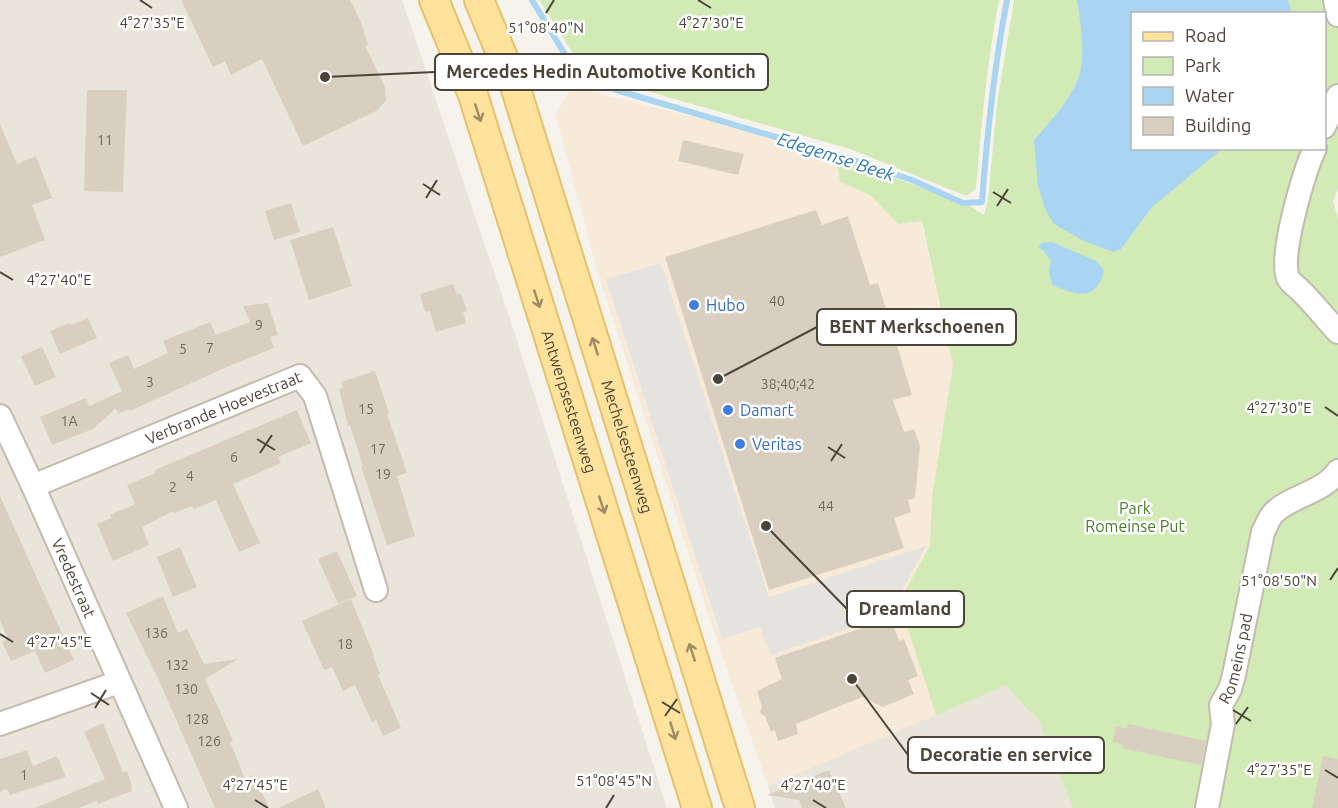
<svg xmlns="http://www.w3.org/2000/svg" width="1338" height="808" font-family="Ubuntu,sans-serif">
	<rect width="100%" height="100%" fill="#f6f3ec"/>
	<!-- residential -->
	<path fill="#eae5da" d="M0 0H402L511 322 667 808H0Z
		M1006 684 1025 707 1038 717 1073 808H775L768 786Z"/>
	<!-- commercial -->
	<path fill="#f7ead8" d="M571 87 711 121 836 156 840 182 870 195 898 224 921 221 953 365 932 497 930 546 899 602 936 715 768 786 712 626 596 266 556 115Z"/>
	<!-- green -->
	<path fill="#d2eab5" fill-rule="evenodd" d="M539 0H999C987 63 981 126 976 189L966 196 850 149 619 83 579 63Z
		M1014 0H1338V188L1333 201 1338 218V808H1073L1038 718 1025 707 1006 685 936 715 899 602 930 546 932 497 953 365 922 221 898 224 870 195 840 182 836 156 968 205 984 215 988 201 997 104ZM1132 14H1324V148H1132Z"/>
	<!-- parking -->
	<path fill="#e5e3e0" d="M661 263 769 597 926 546 889 614 771 655 760 627 722 639 606 279Z"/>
	<!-- water -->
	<path fill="#a9d4f2" d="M1077 0H1288L1292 13 1132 14V148L1222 149 1152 207 1121 249 1113 252 1082 240 1054 224 1046 211 1038 186 1034 140C1048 124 1064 107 1074 88 1088 63 1081 27 1077 0Z
		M1052 242 1096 261 1104 270C1097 303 1076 295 1052 285L1049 271 1051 261 1044 251 1038 247 1042 243Z"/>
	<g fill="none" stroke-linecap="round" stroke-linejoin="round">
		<!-- stream -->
		<path stroke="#a9d4f2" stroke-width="6" d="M532 0 572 66 581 76 616 90 847 158 912 180 963 203 982 202C987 134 994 67 1007 0"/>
	</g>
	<!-- building -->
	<path fill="#d8cfc1" d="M181 0H350L361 22 368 45 365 46 385 87 386 100 378 110 303 146 262 59 231 75 225 61 213 67Z
		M87 90H127L123 192 84 191Z
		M0 124 17 164 36 156 52 198 32 205 45 240 0 257Z
		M683 140 744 154 738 175 678 161Z
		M291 203 300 232 274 240 265 211Z
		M816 210 822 225 848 216 870 285 878 283 912 395 893 400 904 432 914 429 920 446 915 498 908 500 911 512 894 518 904 548 769 590 665 257Z
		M333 227 352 286 309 300 290 240Z
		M453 284 457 295 461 294 467 311 463 312 466 323 436 332 430 311 425 312 420 294Z
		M268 303 278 335 270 337 274 348 229 366 130 411 129 409 118 414 116 408 93 429 52 445 40 417 86 398 89 406 122 391 109 363 128 355 134 369 168 353 163 341 210 322 216 335 250 322 243 306Z
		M88 318 97 338 60 354 50 331 70 323 71 325Z
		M42 347 56 377 35 386 21 356Z
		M375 371 389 413 387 414 407 473 397 476 415 536 387 545 361 466H363L350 425 348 426 339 389 343 388 341 382Z
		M297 410 311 443 278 457 281 463 233 484 260 543 239 552 216 500 194 509 192 506 174 513 173 511 142 527 149 545 113 561 97 524 111 518 110 515 135 504 127 485 156 473 155 470Z
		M0 496 74 660 45 673 35 651 11 661 2 642 8 639 0 620Z
		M180 547 197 587 173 597 157 557Z
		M337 551 357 596 338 604 318 559Z
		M163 596 178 633 187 629 204 664 238 659 205 679 233 740 230 742 245 779 254 775 269 808H215L160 683 126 613Z
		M351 599 374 656H373L380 674 378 675 401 728 383 736 376 720 372 722 355 685 343 691 332 667 324 670 302 621Z
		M891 618 899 641 904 639 918 676 908 680 914 694 883 707 862 697 796 724 798 734 778 741 775 730 771 732 765 716 760 713 762 707 757 691 782 679 775 658Z
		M103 723 123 772 127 771 131 783 132 791 98 804 97 801 79 808H35L105 779 84 732Z
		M1128 724 1206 741 1201 765 1122 748 1123 745 1113 742 1116 726 1127 729Z
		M27 750 33 766 57 756 66 777 10 795 7 789 0 792V759Z
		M1323 756 1338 759V808H1312Z
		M829 770 846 808H802L799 800 767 795Z
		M318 789 326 808H278Z"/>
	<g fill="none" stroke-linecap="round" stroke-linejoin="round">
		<defs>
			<g id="minor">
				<path d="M1335 0 1338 15"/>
				<path d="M1324 127 1338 96"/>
				<path d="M1315 148C1304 172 1279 255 1288 278 1291 283 1297 287 1301 291 1314 304 1326 319 1338 332"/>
				<path id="s1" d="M0 416 33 486 176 808"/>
				<path id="s2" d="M33 486 300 376 315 396 376 590"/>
				<path d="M0 724 119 682"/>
				<path id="s3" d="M1207 808 1223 724 1221 705 1230 689 1234 675 1263 532C1266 527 1268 520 1272 515 1286 497 1324 493 1338 471"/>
			</g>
			<g id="major">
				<path id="s4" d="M434 0 473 95 697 808"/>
				<path id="s5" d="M479 0 515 86 740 808"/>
			</g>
		</defs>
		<!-- minor casing -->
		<use href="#minor" stroke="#c2bbae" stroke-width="26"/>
		<!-- major casing -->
		<use href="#major" stroke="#e6c16a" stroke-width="32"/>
		<!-- minor -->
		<use href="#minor" stroke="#fff" stroke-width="22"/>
		<!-- major -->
		<use href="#major" stroke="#ffe39c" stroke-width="28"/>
	</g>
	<!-- one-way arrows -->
	<defs><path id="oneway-shaft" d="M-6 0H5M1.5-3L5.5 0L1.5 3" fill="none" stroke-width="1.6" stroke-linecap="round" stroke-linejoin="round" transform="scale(1.5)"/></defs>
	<g stroke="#9c8c66">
		<use href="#oneway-shaft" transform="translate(478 113) rotate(72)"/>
		<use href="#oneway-shaft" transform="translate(537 299) rotate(72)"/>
		<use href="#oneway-shaft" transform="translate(595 346) rotate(-108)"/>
		<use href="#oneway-shaft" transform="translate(602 505) rotate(72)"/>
		<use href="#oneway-shaft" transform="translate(692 652) rotate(-108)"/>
		<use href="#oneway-shaft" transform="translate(673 731) rotate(73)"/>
	</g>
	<!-- ticks -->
	<path fill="none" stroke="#4b4439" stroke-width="2" d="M140 0 152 8M698 0 711 8M546 13 554 0M423 184 440 195M993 192 1011 203M426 198 437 180M997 206 1008 189M0 272 13 280M1325 407 1338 416M257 439 275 450M828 447 845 458M260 453 272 435M831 461 842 444M1330 580 1338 568M0 634 13 642M91 693 109 705M662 702 680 713M95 708 106 690M1233 710 1251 721M665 716 677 699M1236 724 1248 707M1325 770 1338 778M255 800 268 808M813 800 826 808M606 808 614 795"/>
	<!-- markers -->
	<g fill="#3f7fe0" stroke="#fff" stroke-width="2">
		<circle cx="694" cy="305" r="6"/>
		<circle cx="728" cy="410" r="6"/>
		<circle cx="740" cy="444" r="6"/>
	</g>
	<g text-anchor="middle" stroke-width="5" stroke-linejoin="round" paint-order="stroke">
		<!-- number labels -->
		<g font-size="14" fill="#6e675b">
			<text x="105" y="145">11</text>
			<text x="777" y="306">40</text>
			<text x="259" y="330">9</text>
			<text x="210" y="353">7</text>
			<text x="183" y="354">5</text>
			<text x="150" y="387">3</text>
			<text x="788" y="389">38;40;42</text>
			<text x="366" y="414">15</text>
			<text x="69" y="426">1A</text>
			<text x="378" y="454">17</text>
			<text x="234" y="462">6</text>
			<text x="383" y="479">19</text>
			<text x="190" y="481">4</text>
			<text x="173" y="492">2</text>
			<text x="826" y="511">44</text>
			<text x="156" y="638">136</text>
			<text x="345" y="649">18</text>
			<text x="177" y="670">132</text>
			<text x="186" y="694">130</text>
			<text x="197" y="724">128</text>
			<text x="209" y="746">126</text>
			<text x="24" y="780">1</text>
		</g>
		<!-- shop labels -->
		<g font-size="16" fill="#366cbe" stroke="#fff" text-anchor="start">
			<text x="706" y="311">Hubo</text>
			<text x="740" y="416">Damart</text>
			<text x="752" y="450">Veritas</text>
		</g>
		<!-- street labels -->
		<g font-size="16" fill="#4b4439" stroke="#fff">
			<text dy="6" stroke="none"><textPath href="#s4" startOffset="424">Antwerpsesteenweg</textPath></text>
			<text dy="6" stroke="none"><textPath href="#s2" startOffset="206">Verbrande Hoevestraat</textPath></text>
			<text dy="6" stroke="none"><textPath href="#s5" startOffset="471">Mechelsesteenweg</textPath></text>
			<text dy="6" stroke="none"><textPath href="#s1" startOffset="178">Vredestraat</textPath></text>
			<text dy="6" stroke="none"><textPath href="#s3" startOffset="154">Romeins pad</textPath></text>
		</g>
		<!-- park labels -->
		<g font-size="16" fill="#4a7f2a" stroke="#fff">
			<text x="1135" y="514">Park<tspan x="1135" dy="18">Romeinse Put</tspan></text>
		</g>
		<!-- water labels -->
		<g font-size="18" font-style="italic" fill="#2e7ab2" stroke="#fff">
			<text transform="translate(836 157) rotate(18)" y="6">Edegemse Beek</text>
		</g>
	</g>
	<g font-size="15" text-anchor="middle" fill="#4b4439" stroke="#fff" stroke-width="5" stroke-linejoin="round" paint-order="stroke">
		<text x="152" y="28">4°27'35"E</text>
		<text x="711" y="28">4°27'30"E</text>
		<text x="546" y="33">51°08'40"N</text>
		<text x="59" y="285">4°27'40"E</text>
		<text x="1279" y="413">4°27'30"E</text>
		<text x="1279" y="586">51°08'50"N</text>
		<text x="59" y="647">4°27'45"E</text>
		<text x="1279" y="775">4°27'35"E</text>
		<text x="614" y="786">51°08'45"N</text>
		<text x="255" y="790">4°27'45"E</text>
		<text x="813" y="790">4°27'40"E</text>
	</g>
	<!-- callouts -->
	<path fill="none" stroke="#4b4439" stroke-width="2" d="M325 77L435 72M718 379L817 327M766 526L847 609M852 679L908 755"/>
	<g fill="#4b4439" stroke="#fff" stroke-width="2">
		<circle cx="325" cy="77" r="6"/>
		<circle cx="718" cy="379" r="6"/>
		<circle cx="766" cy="526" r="6"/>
		<circle cx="852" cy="679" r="6"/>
	</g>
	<g fill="#fff" stroke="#4b4439" stroke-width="2">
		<rect x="435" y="54" width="333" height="36" rx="6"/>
		<rect x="817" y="309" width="199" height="36" rx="6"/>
		<rect x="847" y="591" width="117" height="36" rx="6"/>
		<rect x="908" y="737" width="196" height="36" rx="6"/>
	</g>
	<g font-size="18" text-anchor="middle" font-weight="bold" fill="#4b4439">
		<text x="601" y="78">Mercedes Hedin Automotive Kontich</text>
		<text x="917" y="333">BENT Merkschoenen</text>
		<text x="905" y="615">Dreamland</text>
		<text x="1006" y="761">Decoratie en service</text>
	</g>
	<!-- legend -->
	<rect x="1131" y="12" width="195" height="138" fill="#ffffff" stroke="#b7b4b0" stroke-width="1.5"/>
	<rect x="1143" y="32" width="30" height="9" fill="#ffe39c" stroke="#b7b4b0" stroke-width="1.5"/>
	<text x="1185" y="42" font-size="18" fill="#4b4439">Road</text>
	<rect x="1143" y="57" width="30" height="18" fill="#d2eab5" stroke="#b7b4b0" stroke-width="1.5"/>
	<text x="1185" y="72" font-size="18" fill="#4b4439">Park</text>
	<rect x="1143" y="87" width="30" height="18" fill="#a9d4f2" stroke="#b7b4b0" stroke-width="1.5"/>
	<text x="1185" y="102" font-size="18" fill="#4b4439">Water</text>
	<rect x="1143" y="117" width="30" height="18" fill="#d8cfc1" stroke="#b7b4b0" stroke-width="1.5"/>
	<text x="1185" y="132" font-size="18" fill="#4b4439">Building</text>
</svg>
